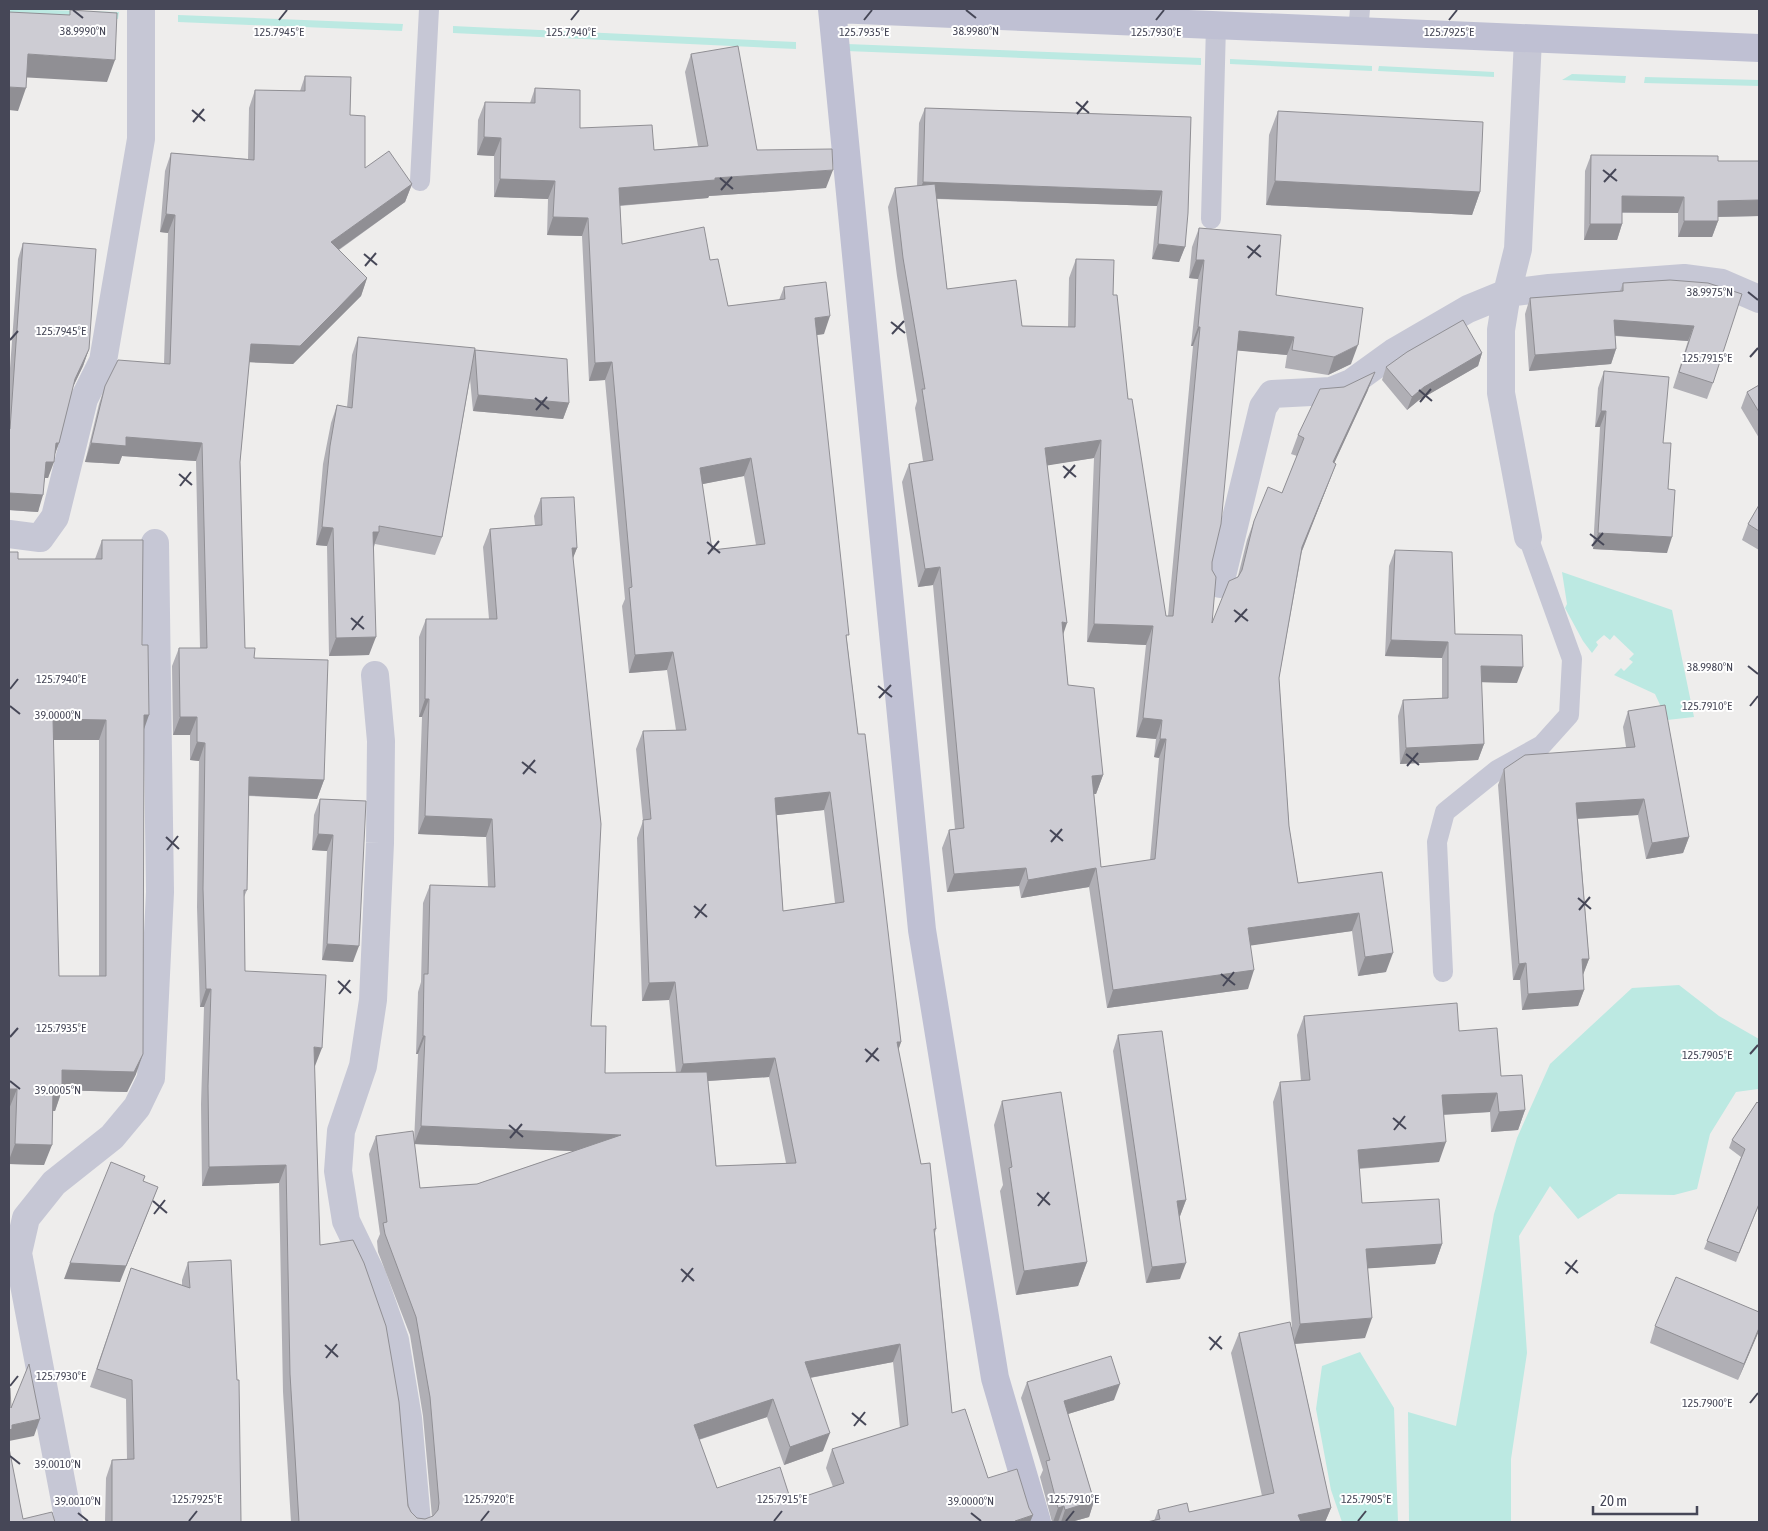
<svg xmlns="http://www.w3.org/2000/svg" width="1768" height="1531" font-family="'Asap Condensed',sans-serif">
	<rect width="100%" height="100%" fill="#eeedec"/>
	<!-- green -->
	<path fill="#bce9e2" d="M9 9 119 12 118 19 9 15Z
		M178 15 403 24 402 31 178 22Z
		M453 26 796 42V49L453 33Z
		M847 44 1201 58V65L846 51Z
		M1230 59 1372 66V71L1230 64Z
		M1379 66 1494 72V77L1378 71Z
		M1572 74 1626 76 1625 83 1562 80Z
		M1645 77 1759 80V86L1644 83Z
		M1562 572 1672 610 1694 717 1667 720 1655 694 1614 675 1621 668 1624 671 1633 662 1629 659 1634 654 1614 635 1610 640 1604 635 1596 642 1598 645 1592 653 1583 641 1565 608 1567 604Z
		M1679 985 1719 1016 1759 1039 1758 1089 1736 1092 1710 1134 1697 1189 1674 1195 1618 1194 1578 1219 1550 1186 1519 1236 1527 1353 1511 1459V1522H1409L1408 1412 1456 1426 1494 1214 1517 1138 1550 1064 1632 988Z
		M1360 1352 1394 1408 1398 1522H1342L1331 1490 1316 1409 1322 1366Z"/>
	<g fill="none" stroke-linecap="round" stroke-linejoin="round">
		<!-- lane -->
		<path stroke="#c6c7d5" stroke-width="20" d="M1358 32 1360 9
			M420 181 429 9
			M1211 219 1216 25
			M1443 972 1437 842 1445 812 1497 770 1542 745 1569 715 1572 659 1528 537"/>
		<!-- street -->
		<path stroke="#c6c7d5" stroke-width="28" d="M9 534 40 538 55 517 84 399 103 361 141 139V9
			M1528 537 1501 393V330L1507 293 1518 249 1528 39
			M1220 584 1263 407 1272 394 1331 391 1351 383 1394 352 1468 309 1507 293 1549 288 1684 278 1722 283 1759 299
			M375 675 381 741 380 843 373 1000 363 1066 341 1131 338 1171 346 1221 372 1275 395 1340 408 1418 417 1522
			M69 1522 18 1253 26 1218 54 1183 112 1137 137 1107 151 1078 160 892 155 543"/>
		<!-- secondary -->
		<path stroke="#bfc0d3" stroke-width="28" d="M832 9 922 930 995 1378 1037 1522
			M835 9 1759 48"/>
	</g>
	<!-- wall -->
	<path fill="#b0afb5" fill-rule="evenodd" d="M691 54 757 150 826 188 709 196 708 198 620 206 622 244 710 260 728 306 779 300 784 287 824 334 817 335 847 641 858 734 901 1042 898 1050 921 1164 936 1229 935 1233 952 1413 988 1478 1029 1508 1033 1515 1030 1522H291L283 1392 279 1183 202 1186 201 1104 204 1007H200L197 907 199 761 190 760V735H173L172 666 179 648H200L196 461 122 456 119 464 85 462 99 404 105 386 164 364 168 233 160 232 165 171 171 153 248 159 249 108 255 90 300 91 305 76 350 115 365 168 412 184 405 202 339 250 367 278 361 296 293 364 249 362 240 462 245 648 254 658 324 780 317 799 248 796 247 890 244 897 245 971 315 1066H314L320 1245 411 1512 417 1518 425 1519 432 1517 423 1416 410 1335 378 1252 377 1241 380 1234 369 1154 376 1136 414 1142 418 1054H416L418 992 421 982 423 903 430 885 488 887 486 837 418 834 422 717H419V637L426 619H489L483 547 490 529 535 525 534 516 541 498 577 548 573 557 591 1026 605 1073H676L669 1000 642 1001 637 838 643 821 636 749 643 731 676 730 667 670 629 673 622 606 625 599 605 380 589 381 582 236 547 235 548 199 494 197V156L477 155 478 120 485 102 530 103 535 88 580 128 654 150 698 146 685 72ZM744 476 756 545 712 550 702 484ZM824 810 835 903 783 911 777 815ZM769 1077 786 1163 716 1166 708 1081ZM414 1144 574 1151 477 1184 420 1188ZM893 1362 900 1428 832 1449 826 1468 833 1487 791 1501 717 1488 699 1440 767 1417 784 1465 823 1451 810 1378Z
		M925 108 1191 117 1185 247 1179 262 1152 259 1157 206 937 199 947 289 1022 326 1068 327 1069 278 1076 259 1113 295 1128 399 1166 616H1168L1193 346H1191L1198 279 1189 278 1192 247 1199 228 1276 295 1351 364 1328 375 1285 368 1287 355 1237 350 1212 562V623L1238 576 1247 540 1254 521 1282 493 1297 456 1291 454 1298 435 1368 390 1334 463 1336 464 1329 482 1302 551 1279 678 1289 826 1298 883 1382 872 1386 972 1358 976 1352 931 1251 945 1248 989 1107 1008 1089 887 1021 898 1019 886 947 892 942 848 949 830 955 829 933 585 918 587 902 482 909 464 923 461 915 408 917 401 897 276 888 207 895 188 917 186 919 123ZM1094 458 1087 642 1146 645 1136 737 1156 739 1154 757 1159 758 1150 860 1101 867 1094 794H1096L1103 775 1068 685 1047 465Z
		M1278 111 1480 192 1472 215 1266 205 1269 135Z
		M1591 155 1718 161H1759V216L1718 217V221L1712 237H1678V213H1622V224L1617 240H1584L1585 171Z
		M23 243 89 349 83 366 73 387 59 443 55 454 48 478H45L38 512 9 510V382L18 259Z
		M1670 280 1713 383 1707 399 1673 388 1688 341 1615 336 1616 349 1611 364 1529 371 1525 314 1530 298 1620 291 1623 283Z
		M358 337 475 350 569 403 563 419 473 411 470 379 442 537 435 555 375 544 374 547 369 655 329 656 327 546 316 545 323 464 331 423 337 405 347 407 352 355Z
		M1482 353 1478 366 1419 400 1407 410 1382 380 1386 367Z
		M1604 371 1663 443 1667 553 1593 549 1600 427H1595L1598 388Z
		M1759 385V438L1741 408 1747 392Z
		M1759 505V550L1742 540 1748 524Z
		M102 540 142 645 144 730 136 1074 127 1092 62 1090 55 1111H53L44 1165 9 1164V1124L18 559H95ZM53 740H99V976H59Z
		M1395 550 1455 634 1517 683 1481 682 1484 744 1478 760 1400 764 1398 716 1403 700 1442 698V658L1385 656 1389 566Z
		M1628 711 1689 837 1683 853 1646 859 1638 815 1578 819 1589 959 1583 974 1584 990 1578 1006 1522 1010 1520 980H1513L1498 785 1504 769 1626 747 1623 727Z
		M320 799 366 801 353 962 322 960 327 851 312 850 314 815Z
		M1304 1016 1459 1031 1501 1076 1525 1110 1518 1130 1491 1132 1490 1112 1444 1115 1439 1162 1359 1169 1362 1203 1442 1244 1435 1264 1368 1268 1365 1338 1295 1344 1331 1508 1325 1522H1147L1154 1521 1158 1510 1189 1512 1262 1496 1231 1353 1239 1333 1292 1327 1273 1102 1280 1082 1301 1081 1297 1035Z
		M1118 1035 1186 1200 1180 1216V1279L1146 1283 1113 1051Z
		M1002 1101 1087 1262 1078 1286 1016 1295 1000 1191 1003 1185 994 1125Z
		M1757 1102 1759 1205 1736 1262 1704 1249 1741 1157 1729 1148 1732 1140Z
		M188 1262 241 1522H105L106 1478 112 1460 127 1459 126 1399 90 1387 131 1268 182 1285V1280Z
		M1655 1326 1759 1330 1738 1380 1650 1343Z
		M1027 1382 1114 1400 1068 1414 1094 1501 1089 1517 1071 1522H1052L1040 1477 1043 1470 1021 1398Z"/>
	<!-- shaded-wall -->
	<path fill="#908f94" d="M28 54 115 60 107 82 19 77Z
		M9 87 26 88 18 111 9 110Z
		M484 137 501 138 494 156 477 155Z
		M833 170 826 188 709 196 708 198 613 206 619 188 715 178Z
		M500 179 555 181 548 199 494 197Z
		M1275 181 1480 192 1472 215 1266 205Z
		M923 182 1162 191 1157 206 917 198Z
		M412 184 405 202 324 260 331 242Z
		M1622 196 1684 197 1678 213 1617 212Z
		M1759 200V216L1712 217 1718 201Z
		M166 214 175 215 168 233 160 232Z
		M553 217 588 218 582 236 547 235Z
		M1684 221H1718L1712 237H1678Z
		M1590 224H1622L1617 240H1584Z
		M1158 244 1185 247 1179 262 1152 259Z
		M1196 260H1204L1198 279 1189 278Z
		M367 278 361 296 293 364 245 362 251 344Z
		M830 316 824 334 809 336 815 318Z
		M1614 320 1694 326 1688 341 1608 335Z
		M1198 327H1200L1193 346H1191Z
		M1239 331 1294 337 1287 355 1232 350Z
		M1358 345 1351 364 1328 375 1334 357Z
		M89 349 83 366 69 395 75 379Z
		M1616 349 1611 364 1529 371 1535 355Z
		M1482 353 1478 366 1419 400 1407 410 1412 397 1424 387Z
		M612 362 605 380 589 381 595 363Z
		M1375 372 1368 390 1326 481 1333 462Z
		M478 395 569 403 563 419 473 411Z
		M1601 411H1606L1600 427H1595Z
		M126 437 202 443 196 461 122 456 119 464 85 462 91 443Z
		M1101 440 1094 458 1038 467 1045 448Z
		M56 443H59L53 459Z
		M751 458 744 476 693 486 700 468Z
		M46 462H54L48 478H40Z
		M1336 464 1329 482 1296 566 1302 547Z
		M9 493 43 495 38 512 9 510Z
		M322 527 333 528 327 546 316 545Z
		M373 532H379L372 550Z
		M1598 533 1672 537 1667 553 1593 549Z
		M572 548H577L570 566Z
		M940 567 933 585 918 587 925 569Z
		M1062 622 1067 623 1061 641Z
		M1094 624 1153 626 1146 645 1087 642Z
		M376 637 369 655 329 656 336 638Z
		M1391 640 1448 642 1442 658 1385 656Z
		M673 652 667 670 629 673 635 655Z
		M1481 666 1523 667 1517 683 1475 682Z
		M425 699H429L422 717H419Z
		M144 715H149L142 735Z
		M180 717H197L190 735H173Z
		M1143 718 1162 720 1156 739 1136 737Z
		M53 719 106 720 99 740H45Z
		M1160 739H1166L1159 758 1154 757Z
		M197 742 205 743 199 761 190 760Z
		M1484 744 1478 760 1400 764 1406 748Z
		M1103 775 1096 794H1085L1092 776Z
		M249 777 324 780 317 799 242 795Z
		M830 792 824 810 769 816 775 798Z
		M1644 799 1638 815 1571 819 1576 803Z
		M425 816 492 819 486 837 418 834Z
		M318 834 333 835 327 851 312 850Z
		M1689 837 1683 853 1646 859 1652 843Z
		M1026 868 1019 886 947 892 954 874Z
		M1096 868 1089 887 1021 898 1028 880Z
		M1359 913 1352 931 1241 947 1248 928Z
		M327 944 359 946 353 962 322 960Z
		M1393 953 1386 972 1358 976 1365 957Z
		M1582 959H1589L1583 975Z
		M1526 963 1520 980H1513L1519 964Z
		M1254 970 1248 989 1107 1008 1113 990Z
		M675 982 669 1000 642 1001 649 983Z
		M206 989H211L204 1007H200Z
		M1584 990 1578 1006 1522 1010 1528 994Z
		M423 1036H425L418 1054H416Z
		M897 1042H901L895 1060Z
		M314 1047 322 1048 315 1066 307 1065Z
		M143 1054 136 1074 127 1092 54 1090 62 1070Z
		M775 1058 769 1077 677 1083 683 1064Z
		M9 1089H17L9 1109Z
		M62 1090 55 1111H46L53 1091Z
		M1497 1093 1490 1112 1435 1115 1442 1095Z
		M1525 1110 1518 1130 1491 1132 1499 1112Z
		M421 1126 621 1135 615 1153 414 1144Z
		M1446 1142 1439 1162 1350 1169 1358 1150Z
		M15 1144 52 1145 44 1165 9 1164V1160Z
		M286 1165 279 1183 202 1186 209 1167Z
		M158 1187 120 1282 64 1279 70 1263Z
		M1186 1200 1180 1216 1172 1217 1177 1201Z
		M1442 1244 1435 1264 1359 1269 1366 1249Z
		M1087 1262 1078 1286 1016 1295 1024 1271Z
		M1186 1263 1180 1279 1146 1283 1152 1267Z
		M1372 1318 1365 1338 1293 1344 1300 1324Z
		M1759 1328V1331L1738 1380 1744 1364Z
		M900 1344 893 1362 798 1380 805 1362Z
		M1120 1384 1114 1400 1058 1417 1064 1401Z
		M773 1399 767 1417 688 1443 694 1425Z
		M40 1419 34 1436 9 1441V1430L12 1425Z
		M830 1433 823 1451 784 1465 790 1447Z
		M1094 1501 1089 1517 1071 1522H1061L1065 1510Z
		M1064 1506 1058 1522H1053L1058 1508Z
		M1331 1508 1325 1522H1295L1298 1515Z
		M1033 1515 1030 1522H1015V1521Z"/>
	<!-- building -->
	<path fill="#cdccd3" stroke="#908f94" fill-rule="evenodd" d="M70 10 117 13 115 60 28 54 26 88 9 87V12L70 15Z
		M738 46 757 150 832 149 833 170 715 178V180L619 188 622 244 704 227 710 260 718 259 728 306 785 299 784 287 826 282 830 316 815 318 849 635H846L858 734H865L901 1042H897L921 1164 930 1163 936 1229H934L952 1413 965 1409 988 1478 1017 1469 1029 1508 1033 1515 1015 1521V1522H299L290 1374 286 1165 209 1167 208 1086 211 989H206L203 889 205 743 197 742V717H180L179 648H207L202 443 126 437V446L91 443 105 386 118 360 170 364 175 215 166 214 171 153 254 160 255 90 305 91V76L351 77 350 115 365 116V168L389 151 412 184 331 242 367 278 337 309 300 346 251 344 240 462 245 648H255L254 658 328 660 324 780 249 777 247 890H244L245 971 326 975 322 1048 314 1047 320 1245 353 1240 364 1263 386 1326 399 1402 408 1506 411 1512 417 1518 425 1519 433 1516 438 1510 439 1503 430 1397 416 1317 385 1234 383 1223 387 1222 376 1136 413 1131 420 1188 477 1184 621 1135 421 1126 425 1036H423L424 974H428L430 885 495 887 492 819 425 816 429 699H425L426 619H497L490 529 542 525 541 498 574 497 577 548H572L601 824 591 1026H606L605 1073 707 1072 716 1166 796 1163 775 1058 683 1064 675 982 649 983 643 820 651 819 643 731 686 730 673 652 635 655 629 588 632 587 612 362 595 363 588 218 553 217 555 181 500 179 501 138 484 137 485 102 535 103V88L580 90V128L652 125 654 150 708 146 691 54ZM751 458 765 544 712 550 700 468ZM830 792 844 902 783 911 775 798ZM900 1344 908 1425 832 1449 844 1483 791 1501 780 1467 717 1488 694 1425 773 1399 790 1447 830 1433 805 1362Z
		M925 108 1191 117 1188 213 1185 247 1158 244 1162 191 923 182Z
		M1278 111 1483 122 1480 192 1275 181Z
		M1591 155 1718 156V161H1759V200L1718 201V221H1684V197L1622 196V224H1590Z
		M935 184 947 289 1016 280 1022 326 1075 327 1076 259 1114 260 1113 295H1117L1128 399H1132L1166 616H1173L1200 327H1198L1204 260H1196L1199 228 1281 235 1276 295 1363 308 1358 345 1334 357 1292 350 1294 337 1239 331 1221 524 1212 562V570L1216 577 1212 623 1229 581 1238 577 1242 570 1254 521 1268 487 1282 493 1304 438 1298 435 1320 389 1344 387 1375 372 1333 462 1336 464 1302 547 1279 678 1289 826 1298 883 1382 872 1393 953 1365 957 1359 913 1248 928 1254 970 1113 990 1096 868 1028 880 1026 868 954 874 949 830 964 828 940 567 925 569 909 464 933 460 922 389H925L903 258 895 188ZM1101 440 1094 624 1153 626 1143 718 1162 720 1160 739H1166L1155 859 1101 867 1092 776 1103 775 1094 688 1068 685 1062 622 1067 623 1045 448Z
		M23 243 96 249 89 349 75 379 59 443H56L54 462H46L43 495 9 493V429H10Z
		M1670 280 1708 283 1742 294 1713 383 1679 372 1694 326 1614 320 1616 349 1535 355 1530 298 1623 291V283Z
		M1463 320 1482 353 1424 387 1412 397 1386 367 1407 352Z
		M358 337 475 348 442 537 379 526V532H373L376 637 336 638 333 528 322 527 330 446 337 405 352 408Z
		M475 350 567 359 569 403 478 395Z
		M1604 371 1669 377 1663 443H1671L1668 489 1675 490 1672 537 1598 533 1606 411H1601Z
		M1759 385V412L1747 392Z
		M1759 505V531L1748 524Z
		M102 540H143L142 645H148L149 715H144L143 1054 134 1072 62 1070V1090L53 1091 52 1145 15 1144 17 1089H9V552H18V559H102ZM53 719 106 720V976H59Z
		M1395 550 1452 552 1455 634 1522 635 1523 667 1481 666 1484 744 1406 748 1403 700 1448 698V642L1391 640Z
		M1665 705 1689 837 1652 843 1644 799 1576 803 1589 959H1582L1584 990 1528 994 1526 963 1519 964 1504 769 1525 755 1635 747 1628 711Z
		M320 799 366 801 359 946 327 944 333 835 318 834Z
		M1457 1003 1459 1031 1497 1028 1501 1076 1522 1075 1525 1110 1499 1112 1497 1093 1442 1095 1446 1142 1358 1150 1362 1203 1439 1199 1442 1244 1366 1249 1372 1318 1300 1324 1280 1082 1310 1080 1304 1016Z
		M1162 1031 1186 1200 1177 1201 1186 1263 1152 1267 1118 1035Z
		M1061 1092 1087 1262 1024 1271 1009 1168 1012 1167 1002 1101Z
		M1757 1102 1759 1104V1204L1739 1253 1707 1241 1745 1149 1732 1140Z
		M111 1162 145 1176 143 1181 158 1187 126 1266 70 1263Z
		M231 1260 237 1380H239L241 1522H112V1460L134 1459 132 1380 97 1369 131 1268 190 1288 188 1262Z
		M1676 1277 1759 1312V1328L1744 1364 1655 1326Z
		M1290 1322 1331 1508 1298 1515 1301 1522H1147L1160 1519 1158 1510 1187 1503 1189 1512 1274 1493 1239 1333Z
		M1111 1356 1120 1384 1064 1401 1094 1501 1065 1510 1064 1506 1058 1508 1046 1461 1050 1460 1027 1382Z
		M29 1364 40 1419 12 1425V1429L9 1430V1388H10L11 1408Z
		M9 1448 23 1519 52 1512 55 1522H9Z"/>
	<!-- ticks -->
	<path fill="none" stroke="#464757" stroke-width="2" d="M73 10 83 18M966 10 976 18M279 20 287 10M571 20 579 10M864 20 872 10M1156 20 1164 10M1449 20 1457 10M1076 102 1089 113M192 110 205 121M1077 114 1088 101M193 122 204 109M1603 170 1617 181M720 178 733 189M1604 182 1616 169M721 190 732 177M1247 246 1261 257M364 254 377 265M1248 258 1260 245M365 266 376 253M1748 292 1758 300M891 322 905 333M892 334 904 321M10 340 18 331M1750 357 1758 348M1419 390 1432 401M535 398 549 409M1420 402 1431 389M536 410 547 397M1063 466 1076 477M179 474 192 485M1064 478 1075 465M180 486 191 472M1590 534 1604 545M707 542 720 553M1592 546 1603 533M708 554 719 541M1234 610 1248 621M351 618 364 629M1235 622 1247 609M352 630 363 616M1748 666 1758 674M878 686 892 697M10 689 18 679M879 698 891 685M10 706 20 714M1750 706 1758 696M1406 754 1419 765M522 762 536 773M1407 766 1418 753M523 774 535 760M1050 830 1063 841M166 837 179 849M1051 842 1062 829M167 850 178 836M1578 898 1591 909M694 906 707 917M1579 910 1590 897M695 918 706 904M1221 974 1235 985M338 981 351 993M1223 986 1234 972M339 994 350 980M10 1037 18 1028M865 1049 879 1061M1750 1054 1758 1045M866 1062 878 1048M10 1081 20 1089M1393 1118 1406 1129M509 1125 523 1137M1394 1130 1405 1116M510 1138 522 1124M1037 1193 1050 1205M153 1201 167 1213M1038 1206 1049 1192M154 1214 165 1200M1565 1262 1578 1273M681 1269 694 1281M1566 1274 1577 1260M682 1282 693 1268M1209 1337 1222 1349M325 1345 338 1357M1210 1350 1221 1336M326 1358 337 1344M10 1386 18 1376M1750 1403 1758 1393M852 1413 866 1425M854 1426 865 1412M10 1456 20 1464M78 1513 88 1521M971 1513 981 1521M189 1521 197 1511M481 1521 489 1511M774 1521 782 1511M1066 1521 1074 1511M1358 1521 1366 1511"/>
	<g font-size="12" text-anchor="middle" fill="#464757" stroke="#fff" stroke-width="4" stroke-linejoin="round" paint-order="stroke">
		<text x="976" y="35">38.9980°N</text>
		<text x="83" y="35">38.9990°N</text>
		<text x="279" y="36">125.7945°E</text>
		<text x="571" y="36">125.7940°E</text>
		<text x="864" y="36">125.7935°E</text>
		<text x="1156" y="36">125.7930°E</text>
		<text x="1449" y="36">125.7925°E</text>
		<text x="1710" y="296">38.9975°N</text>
		<text x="61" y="335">125.7945°E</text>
		<text x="1707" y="362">125.7915°E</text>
		<text x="1710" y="671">38.9980°N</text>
		<text x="61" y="683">125.7940°E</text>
		<text x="1707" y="710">125.7910°E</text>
		<text x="58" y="719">39.0000°N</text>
		<text x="61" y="1032">125.7935°E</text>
		<text x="1707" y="1059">125.7905°E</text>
		<text x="58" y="1094">39.0005°N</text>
		<text x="61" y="1380">125.7930°E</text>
		<text x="1707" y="1407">125.7900°E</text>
		<text x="58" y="1468">39.0010°N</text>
		<text x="197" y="1503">125.7925°E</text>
		<text x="489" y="1503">125.7920°E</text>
		<text x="782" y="1503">125.7915°E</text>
		<text x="1074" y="1503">125.7910°E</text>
		<text x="1366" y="1503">125.7905°E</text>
		<text x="78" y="1505">39.0010°N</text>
		<text x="971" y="1505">39.0000°N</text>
	</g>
	<!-- border -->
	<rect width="1768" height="1531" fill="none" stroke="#464757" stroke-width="20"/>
	<!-- scale -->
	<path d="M1593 1506v8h104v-8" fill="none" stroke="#464757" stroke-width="2.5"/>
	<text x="1600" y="1506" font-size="15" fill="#464757" stroke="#ffffff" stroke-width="4" paint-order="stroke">20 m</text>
</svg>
